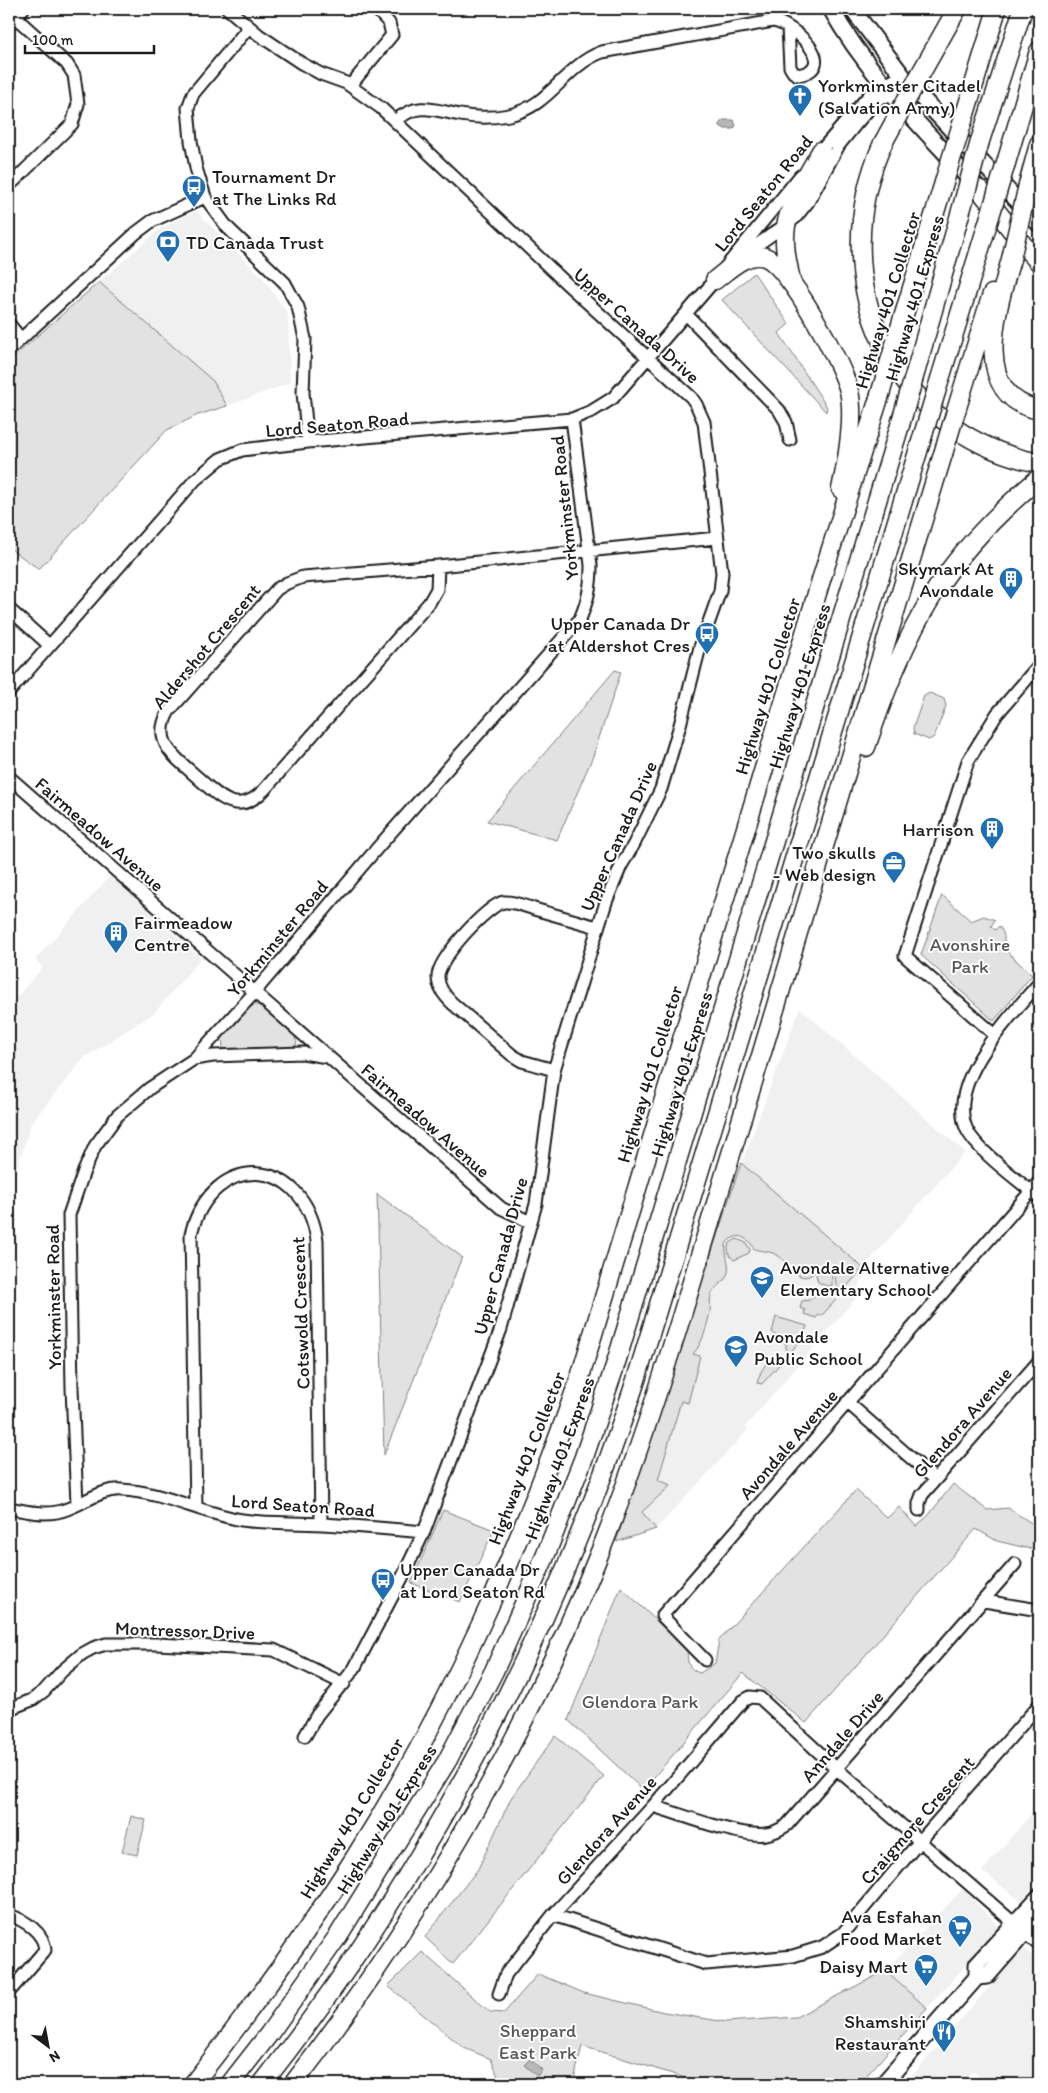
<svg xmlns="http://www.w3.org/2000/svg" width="1048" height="2093" font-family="Itim,sans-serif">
	<rect width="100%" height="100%" fill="#fff"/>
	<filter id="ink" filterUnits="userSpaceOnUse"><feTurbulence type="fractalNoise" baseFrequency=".02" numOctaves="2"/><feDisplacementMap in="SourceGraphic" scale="10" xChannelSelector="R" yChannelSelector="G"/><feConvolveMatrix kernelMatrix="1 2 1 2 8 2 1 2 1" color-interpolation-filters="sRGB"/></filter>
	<g filter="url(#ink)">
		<!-- built -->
		<path fill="#f0f0f0" d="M196 211 262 277 288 314 290 383 227 406 213 381 99 282 160 229Z
			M111 875 201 958 154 1013 84 1058 31 1123 10 1191 9 1006 43 967 35 960Z
			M800 1008 965 1152 863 1268 856 1298 745 1427 748 1430 656 1529 616 1542 732 1189Z
			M1039 1805V1880L1021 1901 982 1871Z
			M963 1889 1000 1927 927 2008 885 1971Z
			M1023 1948 1039 1962V2074L1030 2084H989L973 2071 961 2084H905Z"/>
		<!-- green -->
		<path fill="#e2e2e2" stroke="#7f7f7f" d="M754 273 789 324 779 333 827 407 826 412 722 300Z
			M99 282 213 381 227 406 198 415 167 430 39 569 9 548V361Z
			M615 670 621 672 593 756 557 840 487 821Z
			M930 693 944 699 946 706 934 737 929 740 914 734 913 728 924 696Z
			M942 895 971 921 984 916 995 920 991 926 995 930 999 926C1005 933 1005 940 1003 948L1032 975 994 1021 921 955Z
			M255 1005H260L294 1035 297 1042 295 1047 286 1050H227L223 1048 222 1038 248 1008Z
			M741 1163 863 1268 843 1291 836 1286 835 1274 829 1267H822C817 1269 813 1275 809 1276 796 1281 787 1261 777 1255 770 1251 761 1251 754 1249 752 1245 749 1240 744 1238 741 1236 737 1236 733 1238 717 1244 733 1263 727 1275 724 1283 716 1285 712 1293 709 1299 711 1305 710 1312 707 1326 703 1343 693 1354L700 1356 688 1403 681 1401 658 1480 671 1485 642 1512 656 1529 616 1542Z
			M377 1194 462 1257 384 1455 378 1225Z
			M737 1239 746 1243 750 1249 749 1253 734 1260C728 1255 726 1249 730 1243Z
			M822 1269H827L832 1274V1286H826L818 1282 816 1275Z
			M824 1290 830 1292 836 1300 822 1315H819L816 1318 804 1314 805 1310 800 1308 802 1301 809 1300 814 1296Z
			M776 1317 807 1326 803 1337 789 1354 786 1352V1344L772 1332Z
			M784 1355 786 1357 762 1384 757 1383C763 1364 766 1362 784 1355Z
			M953 1484 987 1510 1008 1508 1039 1528V1551L997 1541 976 1529 806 1723 743 1673 643 1790 568 1720 621 1587 687 1650C688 1662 687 1669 700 1673L715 1663 719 1640 856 1490 887 1518 899 1507 916 1526 928 1516Z
			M443 1510 494 1530 460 1602 411 1583Z
			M555 1736 604 1776 453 1964 425 1937 478 1869 511 1798Z
			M131 1816 146 1820 137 1855 122 1852Z
			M422 1952 490 2012 504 2013 538 1974 584 1993 664 2012 726 2022 796 2017 885 1971 927 2008 859 2084H705L582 2046 573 2084H501L491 2059 464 2048 388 1986Z"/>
		<!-- water -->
		<path fill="#b8b8b8" stroke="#7a7a7a" d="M723 120H734L736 126 733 129H725L720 126V123Z
			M530 2059 542 2070 537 2076 524 2065Z"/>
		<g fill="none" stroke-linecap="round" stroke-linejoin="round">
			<defs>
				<path id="minor" d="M228 9 259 35 301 63 321 74 346 83 381 108 567 284 691 397 696 404 704 422 722 573 720 591 700 647 680 725 661 789 634 844 621 866 606 902 554 1070 536 1204 501 1329 424 1532 402 1578 354 1669 317 1715 305 1736
					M9 25 23 9
					M249 27 193 94 188 108 191 141 196 168 205 197 227 227 285 283 298 307 305 339 303 393 308 442
					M350 86 392 35 389 23 376 9
					M395 121C418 101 434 110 460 115 476 118 493 118 509 115 551 106 564 66 602 52L773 21C794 24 841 67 798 75L793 72 790 67 788 27
					M816 156 871 93 894 80 909 84
					M9 186 72 124 78 104 74 75 67 64 15 17
					M740 257 795 218 808 202 839 145 856 124 877 100 881 97 895 96
					M686 314 779 410 786 422 790 440
					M9 324 21 339
					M9 350 136 233 152 221 205 197
					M438 566 303 577 287 583 277 589 261 607 169 711C151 742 175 757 197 777 219 796 237 818 264 790L429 603 437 589 438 566 717 538
					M9 609 49 645
					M9 692 195 480 220 459 242 450 308 442 572 419 592 411 613 398 715 280 800 176
					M9 777 501 1208 530 1222
					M1039 983C1011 1016 945 1082 967 1130 978 1152 1020 1181 1039 1198
					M995 1035 905 956 968 761 997 714 1039 665
					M194 1059 213 1056 303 1053 327 1057
					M554 1070 522 1061 512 1055 452 1003C445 996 438 988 438 977 437 960 488 904 504 902 514 901 525 906 534 909 555 915 576 921 597 927
					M847 1402 935 1479
					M77 1504 72 1388 69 1215 84 1171 95 1146 117 1116 150 1088 194 1059 254 993 379 846 580 619C588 600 591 586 591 565L572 419
					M196 1507 191 1234C212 1151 304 1154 317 1240L321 1524
					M9 1508C25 1511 41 1515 57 1512 80 1508 98 1488 122 1490 163 1492 201 1513 242 1520 269 1524 296 1522 322 1524 356 1526 390 1529 424 1532
					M919 1510V1503L922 1495 1039 1361
					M984 1601 1039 1610
					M705 1660 662 1616 1039 1182
					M9 1709 32 1700 44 1691 62 1671 82 1654 93 1648 106 1644H157L274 1650 344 1684
					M653 1806C680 1814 741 1838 766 1834 774 1833 781 1829 787 1825L1015 1564
					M9 1915C24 1920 44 1932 45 1950L9 1992
					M553 1915 706 1964 793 1956 822 1947 843 1933 914 1848 1039 1705
					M499 1994 506 1974 553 1915 653 1806 743 1701 750 1697 760 1698 837 1769 1039 1945"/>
				<path id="major" d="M831 9C868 75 924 129 975 185
					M852 9 909 84 1039 224
					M977 1977 987 1976 1039 1916
					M883 2084 977 1977V1964L1039 1897"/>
				<path id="highway" d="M921 73 957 9
					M965 114 997 9
					M980 141 1023 9
					M883 143C822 278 890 434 1039 463
					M1006 163 1039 51
					M1028 185 1039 144
					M980 190 1024 246 1039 262
					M1011 259C998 306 968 395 1039 410
					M715 280C728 270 747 251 765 257 789 265 843 365 849 391 855 417 847 463 841 489
					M791 280C787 262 783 244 786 226 790 202 809 173 821 151
					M896 341 945 179
					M916 370 964 200
					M936 392 987 226
					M956 411 992 294
					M866 747C884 694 904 641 934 593 961 550 1000 511 1039 478
					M193 2084C250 2011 304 1937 354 1859 450 1708 521 1545 580 1377L821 580 879 398
					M230 2084 269 2034 338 1936 447 1761 494 1671 544 1559 584 1457 614 1369 900 425
					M262 2084C428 1873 553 1634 636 1380L923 435
					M293 2084C419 1921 525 1739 602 1547 635 1465 662 1380 688 1295 713 1213 738 1131 763 1049 822 850 883 653 943 454"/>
			</defs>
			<!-- minor casing -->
			<use href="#minor" stroke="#1c1c1c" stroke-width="15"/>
			<!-- major casing -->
			<use href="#major" stroke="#1c1c1c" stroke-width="19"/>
			<!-- highway casing -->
			<use href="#highway" stroke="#1c1c1c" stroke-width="21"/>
			<!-- minor -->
			<use href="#minor" stroke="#fff" stroke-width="11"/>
			<!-- major -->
			<use href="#major" stroke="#fff" stroke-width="15"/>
			<!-- highway -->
			<use href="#highway" stroke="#fff" stroke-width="18"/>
			<defs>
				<path id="highway-bridge" d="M883 143 921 73
					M945 179 965 114
					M964 200 980 141
					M987 226 1006 163
					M1011 259 1028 185
					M879 398 896 341
					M900 425 916 370
					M923 435 936 392
					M943 454 956 411"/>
			</defs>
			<!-- highway-bridge casing -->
			<use href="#highway-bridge" stroke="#1c1c1c" stroke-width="21" stroke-linecap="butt"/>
			<!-- highway-bridge -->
			<use href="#highway-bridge" stroke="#fff" stroke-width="18"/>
		</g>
	</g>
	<!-- icons -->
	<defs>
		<symbol id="church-pin" viewBox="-11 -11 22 30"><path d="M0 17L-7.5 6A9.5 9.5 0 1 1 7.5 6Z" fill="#1f6fb2" stroke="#fff"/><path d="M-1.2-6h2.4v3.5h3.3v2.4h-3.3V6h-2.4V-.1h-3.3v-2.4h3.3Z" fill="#fff"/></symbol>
		<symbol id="bus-pin" viewBox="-11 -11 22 30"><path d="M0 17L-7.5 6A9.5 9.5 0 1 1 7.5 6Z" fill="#1f6fb2" stroke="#fff"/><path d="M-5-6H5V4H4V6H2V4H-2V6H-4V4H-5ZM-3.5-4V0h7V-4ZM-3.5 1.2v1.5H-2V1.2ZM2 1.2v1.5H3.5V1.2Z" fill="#fff"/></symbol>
		<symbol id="bank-pin" viewBox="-11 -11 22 30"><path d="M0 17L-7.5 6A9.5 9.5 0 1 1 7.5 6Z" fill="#1f6fb2" stroke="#fff"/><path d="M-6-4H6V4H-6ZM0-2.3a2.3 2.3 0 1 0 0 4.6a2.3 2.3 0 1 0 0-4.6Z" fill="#fff"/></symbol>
		<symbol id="building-pin" viewBox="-11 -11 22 30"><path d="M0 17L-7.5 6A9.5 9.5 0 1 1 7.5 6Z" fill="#1f6fb2" stroke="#fff"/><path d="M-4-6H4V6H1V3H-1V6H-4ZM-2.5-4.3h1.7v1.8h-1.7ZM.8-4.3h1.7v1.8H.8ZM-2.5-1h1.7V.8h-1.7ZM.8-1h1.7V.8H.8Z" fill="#fff"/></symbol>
		<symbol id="office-pin" viewBox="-11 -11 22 30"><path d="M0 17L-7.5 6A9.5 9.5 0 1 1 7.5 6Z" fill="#1f6fb2" stroke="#fff"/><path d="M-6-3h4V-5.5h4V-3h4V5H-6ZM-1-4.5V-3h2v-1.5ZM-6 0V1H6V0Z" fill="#fff"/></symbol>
		<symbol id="school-pin" viewBox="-11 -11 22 30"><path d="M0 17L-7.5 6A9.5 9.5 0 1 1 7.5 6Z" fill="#1f6fb2" stroke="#fff"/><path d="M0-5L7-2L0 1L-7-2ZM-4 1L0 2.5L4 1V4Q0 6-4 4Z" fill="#fff"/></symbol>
		<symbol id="supermarket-pin" viewBox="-11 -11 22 30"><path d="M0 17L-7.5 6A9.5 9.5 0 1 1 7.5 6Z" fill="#1f6fb2" stroke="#fff"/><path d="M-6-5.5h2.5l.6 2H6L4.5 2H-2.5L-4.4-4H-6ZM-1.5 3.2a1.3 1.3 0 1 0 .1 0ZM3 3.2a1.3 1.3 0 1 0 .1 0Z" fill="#fff"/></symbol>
		<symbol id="restaurant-pin" viewBox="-11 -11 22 30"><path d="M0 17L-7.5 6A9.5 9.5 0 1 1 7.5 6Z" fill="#1f6fb2" stroke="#fff"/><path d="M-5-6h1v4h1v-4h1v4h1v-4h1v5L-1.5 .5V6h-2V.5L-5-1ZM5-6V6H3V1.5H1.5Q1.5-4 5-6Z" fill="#fff"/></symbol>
	</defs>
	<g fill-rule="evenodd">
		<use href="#church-pin" x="786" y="82" width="28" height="38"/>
		<use href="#bus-pin" x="180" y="173" width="28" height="38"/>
		<use href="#bank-pin" x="154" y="228" width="28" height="38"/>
		<use href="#building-pin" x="997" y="565" width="28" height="38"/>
		<use href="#bus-pin" x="693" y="620" width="28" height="38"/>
		<use href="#building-pin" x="978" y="815" width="28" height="38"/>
		<use href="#office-pin" x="880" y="849" width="28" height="38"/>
		<use href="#building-pin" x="102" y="919" width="28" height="38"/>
		<use href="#school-pin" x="748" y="1264" width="28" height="38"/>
		<use href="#school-pin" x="722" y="1333" width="28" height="38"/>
		<use href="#bus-pin" x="369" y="1566" width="28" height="38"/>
		<use href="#supermarket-pin" x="946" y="1913" width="28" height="38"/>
		<use href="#supermarket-pin" x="912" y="1952" width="28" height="38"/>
		<use href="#restaurant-pin" x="930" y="2018" width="28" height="38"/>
	</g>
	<g text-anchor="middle" stroke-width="4" stroke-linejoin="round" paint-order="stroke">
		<!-- poi labels -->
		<g font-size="19" fill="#1c1c1c" stroke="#fff" text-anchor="start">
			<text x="818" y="92">Yorkminster Citadel<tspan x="818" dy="22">(Salvation Army)</tspan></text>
			<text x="212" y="183">Tournament Dr<tspan x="212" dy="22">at The Links Rd</tspan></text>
			<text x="186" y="249">TD Canada Trust</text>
			<text x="994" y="575" text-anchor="end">Skymark At<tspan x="994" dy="22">Avondale</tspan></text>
			<text x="690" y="630" text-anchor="end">Upper Canada Dr<tspan x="690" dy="22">at Aldershot Cres</tspan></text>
			<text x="974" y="836" text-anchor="end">Harrison</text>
			<text x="876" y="859" text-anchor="end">Two skulls<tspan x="876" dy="22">- Web design</tspan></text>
			<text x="134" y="929">Fairmeadow<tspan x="134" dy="22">Centre</tspan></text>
			<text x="780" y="1274">Avondale Alternative<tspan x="780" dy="22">Elementary School</tspan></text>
			<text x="754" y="1343">Avondale<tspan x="754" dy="22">Public School</tspan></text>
			<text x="400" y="1576">Upper Canada Dr<tspan x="400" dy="22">at Lord Seaton Rd</tspan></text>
			<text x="942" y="1923" text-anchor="end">Ava Esfahan<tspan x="942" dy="22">Food Market</tspan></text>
			<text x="908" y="1973" text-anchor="end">Daisy Mart</text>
			<text x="926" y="2028" text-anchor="end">Shamshiri<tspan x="926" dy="22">Restaurant</tspan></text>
		</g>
		<!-- street labels -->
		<g font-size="19" fill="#1c1c1c" stroke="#fff">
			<text transform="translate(763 193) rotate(-51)" y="7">Lord Seaton Road</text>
			<text transform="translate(914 298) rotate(-74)" y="7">Highway 401 Express</text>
			<text transform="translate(887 300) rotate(-73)" y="7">Highway 401 Collector</text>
			<text transform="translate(637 325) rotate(42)" y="7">Upper Canada Drive</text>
			<text transform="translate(337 424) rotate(-5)" y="7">Lord Seaton Road</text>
			<text transform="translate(564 508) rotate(-96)" y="7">Yorkminster Road</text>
			<text transform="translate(206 646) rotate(-50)" y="7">Aldershot Crescent</text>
			<text transform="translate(767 686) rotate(-73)" y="7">Highway 401 Collector</text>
			<text transform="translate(799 686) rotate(-73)" y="7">Highway 401 Express</text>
			<text transform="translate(100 834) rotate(41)" y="7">Fairmeadow Avenue</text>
			<text transform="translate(618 836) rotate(-66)" y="7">Upper Canada Drive</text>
			<text transform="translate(277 938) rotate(-50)" y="7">Yorkminster Road</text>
			<text transform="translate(649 1074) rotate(-73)" y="7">Highway 401 Collector</text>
			<text transform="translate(681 1074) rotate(-73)" y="7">Highway 401 Express</text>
			<text transform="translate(426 1120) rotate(41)" y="7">Fairmeadow Avenue</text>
			<text transform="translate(500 1256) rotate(-75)" y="7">Upper Canada Drive</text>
			<text transform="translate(53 1297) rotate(-91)" y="7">Yorkminster Road</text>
			<text transform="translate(300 1313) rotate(-92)" y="7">Cotswold Crescent</text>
			<text transform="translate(962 1422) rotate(-49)" y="7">Glendora Avenue</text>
			<text transform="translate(788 1444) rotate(-49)" y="7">Avondale Avenue</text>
			<text transform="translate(526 1458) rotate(-69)" y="7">Highway 401 Collector</text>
			<text transform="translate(559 1458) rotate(-70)" y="7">Highway 401 Express</text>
			<text transform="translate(303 1505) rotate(4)" y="7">Lord Seaton Road</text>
			<text transform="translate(185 1630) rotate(2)" y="7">Montressor Drive</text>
			<text transform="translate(842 1736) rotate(-49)" y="7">Anndale Drive</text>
			<text transform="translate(351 1818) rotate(-59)" y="7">Highway 401 Collector</text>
			<text transform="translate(386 1819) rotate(-58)" y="7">Highway 401 Express</text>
			<text transform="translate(917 1820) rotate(-49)" y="7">Craigmore Crescent</text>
			<text transform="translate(606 1830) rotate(-48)" y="7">Glendora Avenue</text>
		</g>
		<!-- park labels -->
		<g font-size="19" fill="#575757" stroke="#fff">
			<text x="970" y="951">Avonshire<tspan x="970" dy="22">Park</tspan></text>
			<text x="640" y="1708">Glendora Park</text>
			<text x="538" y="2037">Sheppard<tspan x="538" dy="22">East Park</tspan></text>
		</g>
	</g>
	<!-- margin -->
	<rect width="1048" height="2093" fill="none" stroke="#fff" stroke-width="30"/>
	<rect x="15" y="15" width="1018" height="2063" fill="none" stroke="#1c1c1c" stroke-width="2" filter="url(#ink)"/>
	<!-- north arrow -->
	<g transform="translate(48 2046) rotate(148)" stroke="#ffffff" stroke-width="4" paint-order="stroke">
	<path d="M0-4L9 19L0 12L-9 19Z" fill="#1c1c1c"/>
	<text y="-8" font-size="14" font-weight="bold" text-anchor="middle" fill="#1c1c1c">N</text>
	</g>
	<!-- scale -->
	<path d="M25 45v8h129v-8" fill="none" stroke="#1c1c1c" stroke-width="2.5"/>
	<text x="32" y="45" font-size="15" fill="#1c1c1c" stroke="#ffffff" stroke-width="4" paint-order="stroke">100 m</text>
</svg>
